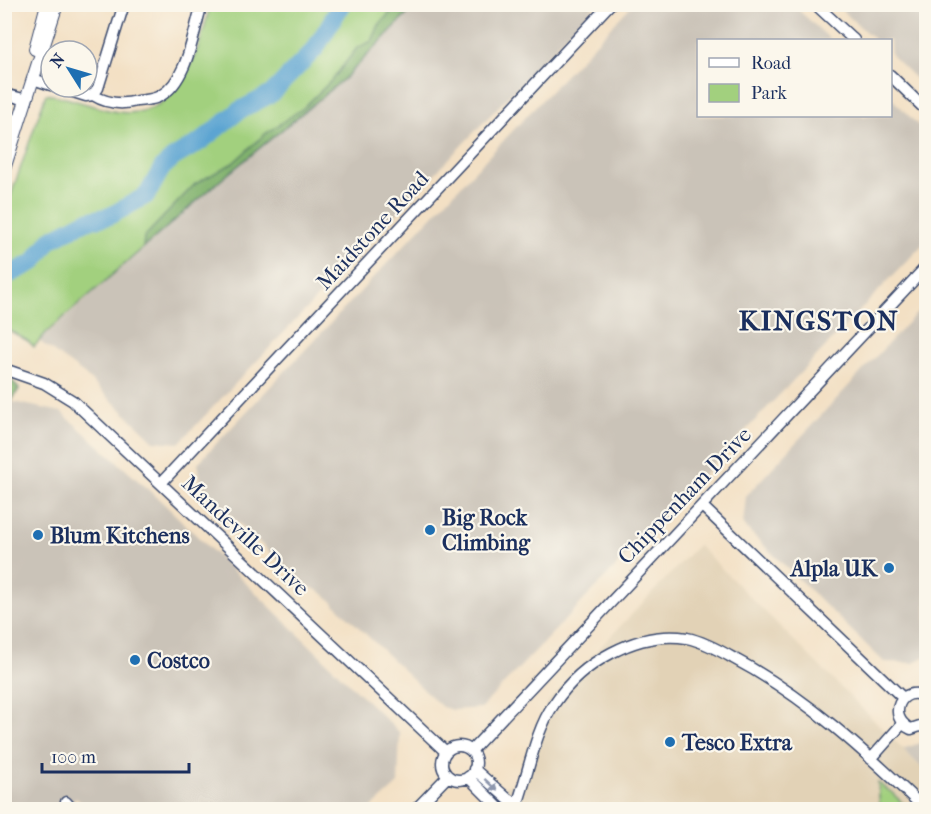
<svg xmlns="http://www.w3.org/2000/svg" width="931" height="814" font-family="'IM FELL French Canon',serif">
	<rect width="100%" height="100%" fill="#fbf7ec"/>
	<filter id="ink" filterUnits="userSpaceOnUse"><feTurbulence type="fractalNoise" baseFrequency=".0167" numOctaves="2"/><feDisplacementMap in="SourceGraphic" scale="12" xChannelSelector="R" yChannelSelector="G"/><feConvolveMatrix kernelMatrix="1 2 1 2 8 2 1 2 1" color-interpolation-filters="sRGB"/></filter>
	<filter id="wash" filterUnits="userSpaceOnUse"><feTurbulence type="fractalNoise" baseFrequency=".008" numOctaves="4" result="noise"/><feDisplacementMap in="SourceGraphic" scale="24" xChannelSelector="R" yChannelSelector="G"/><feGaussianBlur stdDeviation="1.35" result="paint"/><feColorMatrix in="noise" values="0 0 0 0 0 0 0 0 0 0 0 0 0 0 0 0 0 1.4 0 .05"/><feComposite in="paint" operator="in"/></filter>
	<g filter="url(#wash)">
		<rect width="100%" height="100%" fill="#f3e0c4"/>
		<!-- built -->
		<path fill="#e2d2b6" d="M698 545 926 772V809L486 810 506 786 514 783 548 702Z"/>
		<!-- industrial -->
		<path fill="#cac3b8" d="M416 5H595L179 443 154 441 84 374 39 341 223 178 345 78Z
			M632 5H793L831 40H698V116H890L891 98 926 133V241L481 708 453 710 442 707 324 594 303 583 202 489 198 463Z
			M836 5H926V89L891 55 890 40H875Z
			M926 303V656L914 663 884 662 743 525 746 496Z
			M4 400 61 412 160 500 400 733 398 784 370 809 89 810 76 798 65 809H5Z
			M926 741V772L903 749Z"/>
		<!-- green -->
		<path fill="#a2d07e" stroke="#5e806e" stroke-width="1.5" d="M210 5H416L345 78 223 178 46 333 34 347 28 341 5 328 4 215 46 94C71 97 93 108 118 112 179 121 200 50 210 5Z
			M878 783 891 792 909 809H880Z"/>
		<!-- forest -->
		<path fill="#81b26d" stroke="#4e7066" stroke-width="1.5" d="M398 4 416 5 345 78 223 178 143 248 144 237 195 184 233 163 265 134 303 108 332 80 357 48 372 41 379 25Z
			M5 377 11 379 19 389 11 402 5 400Z"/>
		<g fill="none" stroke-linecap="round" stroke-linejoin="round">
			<!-- river -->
			<path stroke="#5ba4d2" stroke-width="18" d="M4 277 34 262 50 240 86 221 110 216 147 195 162 168 173 158 200 142 240 110 271 94 315 49 342 4"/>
		</g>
	</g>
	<g filter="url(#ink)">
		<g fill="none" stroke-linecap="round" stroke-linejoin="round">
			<defs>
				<path id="minor" d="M815 4 854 40
					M890 75 926 110
					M33 79 51 85
					M57 87 86 96 93 95 98 88 124 4
					M4 94 27 100
					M93 95C106 103 122 105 137 101 144 100 154 100 160 96 188 81 193 32 202 4
					M4 369 44 383 73 401 446 752
					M162 482 610 4
					M702 506 903 698
					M926 697C902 683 885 717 911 729L926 724
					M442 763a17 17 0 1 1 34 0a17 17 0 1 1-34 0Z
					M471 751 926 267
					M871 759 902 724
					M474 769 509 800 518 802 522 810
					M468 777 500 809
					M66 802 73 810
					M518 802C529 771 535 731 554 704 581 663 637 630 687 638 702 641 719 650 733 658 805 696 867 753 926 810
					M415 810 448 776"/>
				<path id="tertiary" d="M35 49 47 4
					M4 144 13 120
					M4 169 57 4"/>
			</defs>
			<!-- minor casing -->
			<use href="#minor" stroke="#3b4a6d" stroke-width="13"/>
			<!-- tertiary casing -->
			<use href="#tertiary" stroke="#3b4a6d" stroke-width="14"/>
			<!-- minor -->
			<use href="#minor" stroke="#fff" stroke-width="10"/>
			<!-- tertiary -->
			<use href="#tertiary" stroke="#fff" stroke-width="12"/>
		</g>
		<!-- one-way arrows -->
		<defs><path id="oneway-solid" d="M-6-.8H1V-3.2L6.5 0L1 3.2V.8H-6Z" transform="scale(1.5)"/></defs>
		<use fill="#8d97ae" href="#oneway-solid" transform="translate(491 785) rotate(43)"/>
	</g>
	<!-- markers -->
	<g fill="#1f6fb2" stroke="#fbf7ec" stroke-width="2">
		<circle cx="430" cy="530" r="6"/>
		<circle cx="38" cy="535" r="6"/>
		<circle cx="889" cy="568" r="6"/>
		<circle cx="135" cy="660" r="6"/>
		<circle cx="670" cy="742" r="6"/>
	</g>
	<g text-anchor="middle" stroke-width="4.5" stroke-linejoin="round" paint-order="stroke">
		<!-- street labels -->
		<g font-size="22" fill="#1b2f5e" stroke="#fbf7ec">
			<text transform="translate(372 230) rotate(-47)" y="8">Maidstone Road</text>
			<text transform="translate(684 495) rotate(-46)" y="8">Chippenham Drive</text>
			<text transform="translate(246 535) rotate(43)" y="8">Mandeville Drive</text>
		</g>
		<!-- poi labels -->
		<g font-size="22" font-weight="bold" fill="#1b2f5e" stroke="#fbf7ec" text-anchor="start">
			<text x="442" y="525">Big Rock<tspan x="442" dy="25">Climbing</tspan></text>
			<text x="50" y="543">Blum Kitchens</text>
			<text x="877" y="576" text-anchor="end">Alpla UK</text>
			<text x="147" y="668">Costco</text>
			<text x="682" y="750">Tesco Extra</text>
		</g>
		<!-- district labels -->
		<g font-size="28" font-weight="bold" letter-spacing="1.5" fill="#1b2f5e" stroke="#fbf7ec">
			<text x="819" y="330">KINGSTON</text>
		</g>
	</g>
	<!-- margin -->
	<rect width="931" height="814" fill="none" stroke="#fbf7ec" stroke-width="24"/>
	<!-- legend -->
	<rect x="697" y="39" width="195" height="78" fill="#fbf7ec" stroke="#a1a7b3" stroke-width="1.5"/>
	<rect x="709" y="58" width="30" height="9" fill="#ffffff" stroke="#a1a7b3" stroke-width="1.5"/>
	<text x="751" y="69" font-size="18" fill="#1b2f5e">Road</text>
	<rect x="709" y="84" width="30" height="18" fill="#a2d07e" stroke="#a1a7b3" stroke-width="1.5"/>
	<text x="751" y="99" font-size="18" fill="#1b2f5e">Park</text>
	<!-- north arrow -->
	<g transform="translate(69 69) rotate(307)"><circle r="28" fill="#fbf7ec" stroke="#a1a7b3" stroke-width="1.5"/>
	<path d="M0-4.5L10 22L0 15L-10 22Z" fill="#1f6fb2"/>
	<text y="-9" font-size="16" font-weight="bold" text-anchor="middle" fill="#1b2f5e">N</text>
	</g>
	<!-- scale -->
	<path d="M42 763v9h147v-9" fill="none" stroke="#1b2f5e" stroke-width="3"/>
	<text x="51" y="763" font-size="18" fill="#1b2f5e" stroke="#fbf7ec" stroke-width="4.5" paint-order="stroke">100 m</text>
</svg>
